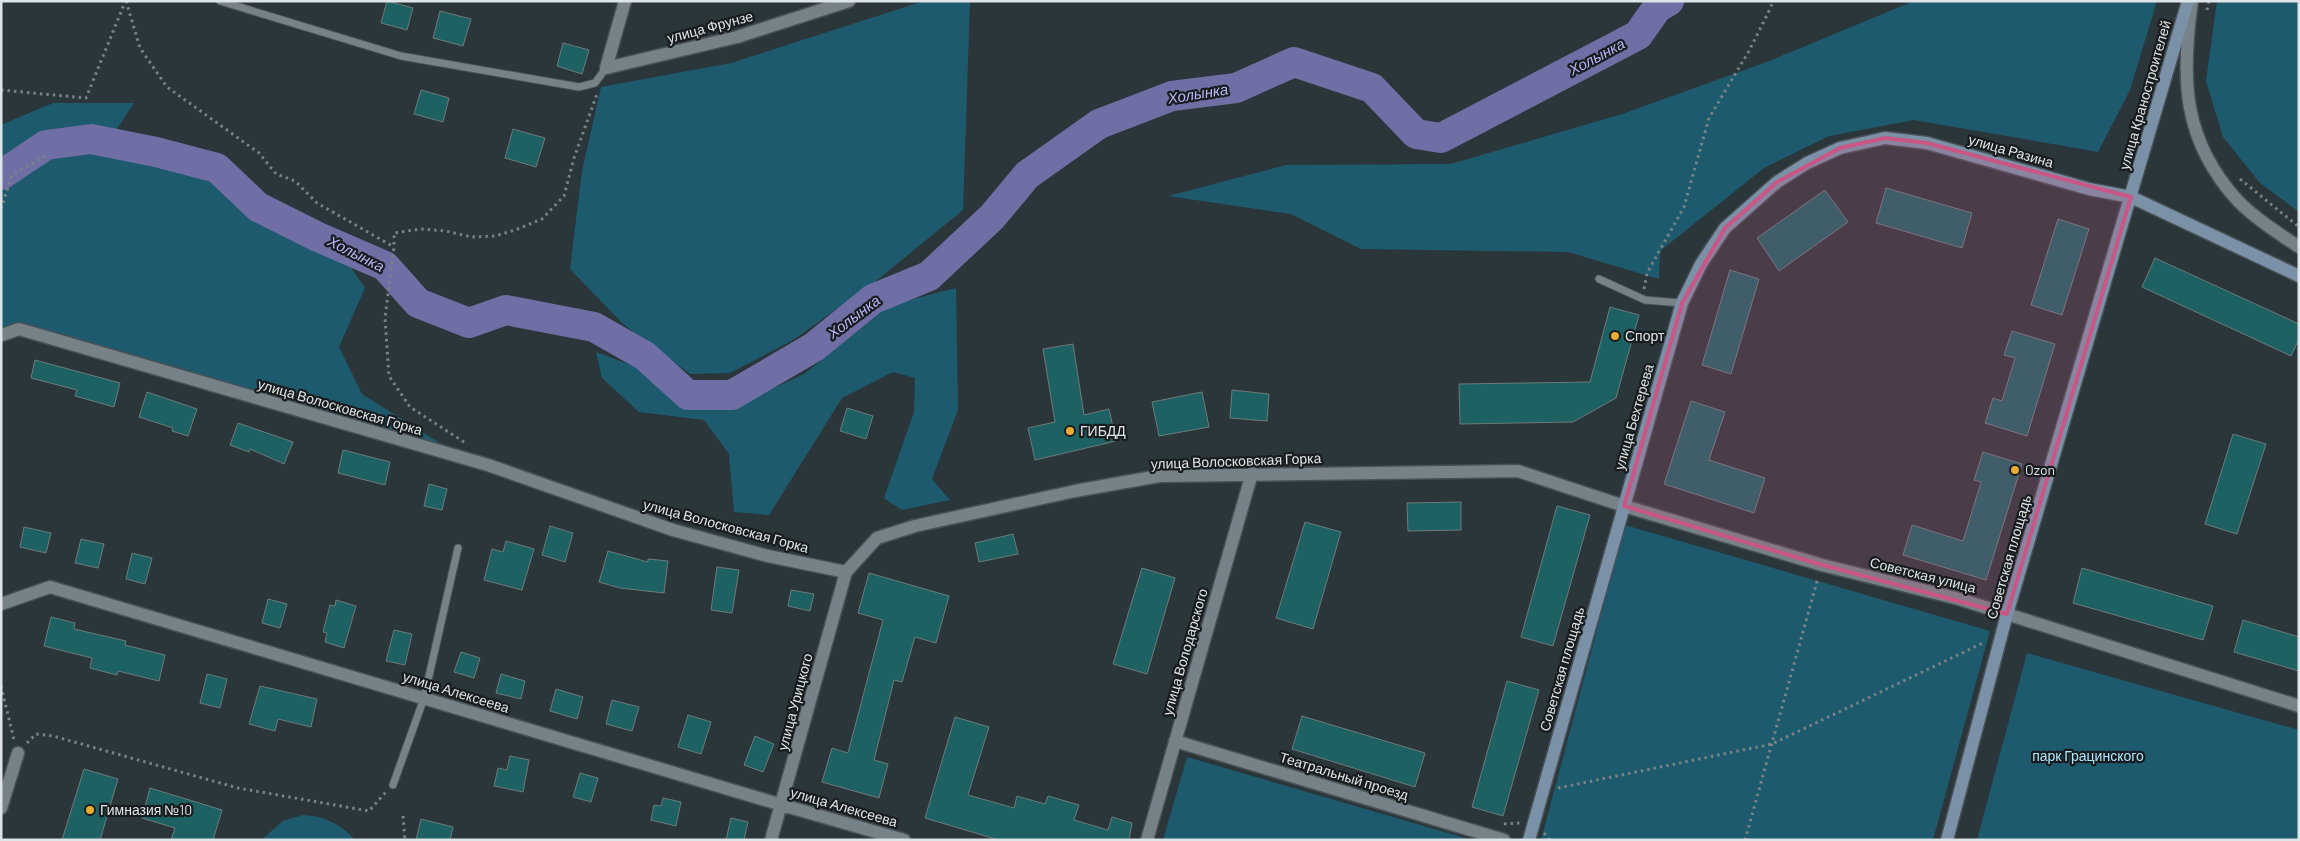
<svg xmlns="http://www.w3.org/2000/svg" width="2300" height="841" font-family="Barlow,sans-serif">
	<rect width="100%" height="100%" fill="#2b363a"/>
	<!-- green -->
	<path fill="#1e5a6e" d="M924 1H970L963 210 876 281 793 340 730 373 690 374 623 324 570 269 582 171 601 87 731 63Z
		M1914 1H2157L2130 90 2098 152 1914 120 1829 136 1764 168 1660 251 1659 279 1568 252 1361 249 1291 214 1168 196 1286 165 1451 164 1622 114 1764 63Z
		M2217 1H2299V212L2260 183 2223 137 2206 81Z
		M53 103H134L103 150 206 180 347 262 365 288 339 347 362 394 460 456 12 325 1 337V125Z
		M956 288 958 410 932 479 950 500 902 510 884 498 914 412 915 378 893 372 842 398 769 515 734 512 729 454 704 420 639 412 602 378 596 352 647 371 692 407 746 401 804 374 890 305Z
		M1625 525 1990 631 1933 840H1541Z
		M2027 653 2299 730V840H1977Z
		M1187 757 1472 840H1163Z
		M303 815C324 816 341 824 355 840H261L283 821Z"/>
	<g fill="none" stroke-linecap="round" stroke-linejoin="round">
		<!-- river -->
		<path stroke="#6f6fa5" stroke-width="30" d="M1 175 46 145 91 139 156 152 217 168 258 207 318 237 385 266 418 303 469 323 506 310 594 327 645 356 688 395H732L814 347 873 299 929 276 992 217 1027 175 1099 124 1172 96 1236 88 1294 62 1372 88 1416 134 1441 138 1638 35 1657 8 1669 1"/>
	</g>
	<!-- building -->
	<path fill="#1d6162" stroke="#6d7b7b" d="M387 1 413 8 407 30 381 23Z
		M440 11 471 19 463 46 433 38Z
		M563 43 589 50 582 74 557 66Z
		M421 90 449 98 443 122 414 114Z
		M513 129 545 138 536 167 505 158Z
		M1886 188 1972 213 1962 248 1876 223Z
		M1825 190 1848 222 1779 271 1757 238Z
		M2058 219 2089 229 2062 315 2031 305Z
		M2155 258 2299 324V339L2291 356 2142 287Z
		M1730 270 1759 279 1731 374 1702 365Z
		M1610 307 1639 315 1616 398 1573 422 1460 424 1459 384 1590 382Z
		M2012 331 2055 344 2027 436 1985 423 1993 398 2002 401 2015 358 2004 355Z
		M1073 344 1084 415 1109 409 1116 441 1035 460 1028 428 1055 422 1043 349Z
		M35 360 120 383 114 407 75 396 77 390 31 378Z
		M1232 390 1269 394 1267 421 1230 418Z
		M147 392 197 409 188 436 172 431 173 428 139 417Z
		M1202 392 1209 427 1159 436 1152 402Z
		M1691 401 1725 412 1709 460 1765 478 1754 513 1664 484Z
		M847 408 873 416 866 439 840 431Z
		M238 423 293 442 284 464 250 449 249 452 230 445Z
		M2233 434 2266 444 2237 534 2205 524Z
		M343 450 390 462 385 485 338 473Z
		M1983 452 2022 464 1986 580 1903 555 1912 525 1963 541 1981 482 1974 480Z
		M429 484 447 489 442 510 424 506Z
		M1461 502V530L1408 531 1407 503Z
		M1557 506 1590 515 1553 646 1521 637Z
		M1305 522 1341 532 1313 629 1276 618Z
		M550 526 573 533 565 562 542 555Z
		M24 527 51 533 46 553 20 547Z
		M1013 534 1018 554 979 562 975 543Z
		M81 539 104 544 98 568 75 563Z
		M506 541 534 549 522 590 484 580 492 549 503 552Z
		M608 551 648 562V559L668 561 664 593 620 588 599 582Z
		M132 553 152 558 145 584 126 579Z
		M717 567 739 570 732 613 711 610Z
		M1142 568 1175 578 1147 674 1113 664Z
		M2082 568 2213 606 2203 640 2073 603Z
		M869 573 949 596 936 643 915 637 902 682 894 680 874 760 888 764 879 798 822 782 832 748 848 753 883 620 858 613Z
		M791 590 814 594 810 611 788 606Z
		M268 599 287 604 280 628 262 623Z
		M336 600 356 606 344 648 325 642 327 633 323 632 330 605 335 606Z
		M51 617 75 623 74 629 126 641 125 645 165 655 159 681 118 671 117 675 90 668 92 658 44 646Z
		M2243 620 2299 637V671L2234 652Z
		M394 630 412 634 405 665 386 661Z
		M461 652 480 658 474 678 454 672Z
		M207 674 227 679 220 708 200 703Z
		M501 674 525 681 521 699 496 693Z
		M1507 681 1539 690 1503 816 1472 807Z
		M260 686 317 699 311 727 278 719 275 731 249 724Z
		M556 689 583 697 577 719 550 711Z
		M612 700 639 707 632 731 606 724Z
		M688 715 711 722 701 754 678 747Z
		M1302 716 1425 753 1415 787 1292 749Z
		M955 717 989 727 968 795 1014 808 1017 796 1045 804 1048 796 1079 805 1074 820 1108 830 1112 817 1132 823 1129 840H999L925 818Z
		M755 736 774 744 763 772 744 765Z
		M510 756 529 760 523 792 494 786 498 768 507 770Z
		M84 769 118 779 100 840H62Z
		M580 773 598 778 591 802 573 797Z
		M150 788 222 810 213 840H171L175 828 142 818Z
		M663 798 681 802 676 826 651 820 654 805 661 806Z
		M731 818 748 822 744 840H726Z
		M421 819 453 827 450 840H416Z"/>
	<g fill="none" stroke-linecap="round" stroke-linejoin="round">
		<defs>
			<path id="lane" d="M220 1 401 56 579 87 595 83 606 68
				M1599 279 1645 300 1682 303
				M393 785 424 698 458 548"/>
			<path id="street" d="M625 1 606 68 737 37 849 1
				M2192 1C2181 78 2182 140 2238 201 2256 219 2278 233 2299 247
				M2 335 19 329 488 465 673 530 768 556 846 572
				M1 604 50 587 782 805 904 840
				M1175 741 1504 840
				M1 808 18 753
				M771 840 846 572 877 538 915 526 1075 491 1159 476 1518 471 1624 506 1822 565 1959 599 2299 706
				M1147 840 1252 473"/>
			<path id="secondary" d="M1529 840 1682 303 1701 264 1725 228 1777 182 1807 163 1840 148 1885 138 1927 143 2089 189 2131 197 2299 276
				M1947 840 2007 614 2188 1"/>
		</defs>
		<!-- lane casing -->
		<use href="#lane" stroke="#485155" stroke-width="9"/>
		<!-- street casing -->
		<use href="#street" stroke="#485155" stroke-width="15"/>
		<!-- secondary casing -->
		<use href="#secondary" stroke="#485155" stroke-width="15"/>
		<!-- path -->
		<path stroke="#798386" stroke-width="3" stroke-dasharray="2.5 4" stroke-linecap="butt" d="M126 1 140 48 167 87 259 153 276 174 295 181 317 203 394 247
			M2207 10 2209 1
			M1 90 86 98 125 2
			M2240 179 2299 227
			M1 209 12 175 46 156
			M1644 289 1647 273 1684 207 1709 118 1749 51 1771 7 1772 1
			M464 442 410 407 389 376 385 318 394 247V233L421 229 446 231 471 237 495 236 515 230 542 219 564 196 574 158 597 94
			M1 686 14 740
			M27 743 36 734 53 736 238 788 369 811 386 792
			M1558 788 1772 744 1985 642
			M403 816 405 840
			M1504 824 1520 823
			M1544 833 1550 840
			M1745 840 1818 578"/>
		<!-- lane -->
		<use href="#lane" stroke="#768287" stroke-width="7"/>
		<!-- street -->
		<use href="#street" stroke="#768287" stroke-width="12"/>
		<!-- secondary -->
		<use href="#secondary" stroke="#7a91a8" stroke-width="12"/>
	</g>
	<!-- marked area -->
	<path fill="#ca5685" fill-opacity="0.2" stroke="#ca5685" stroke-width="4" stroke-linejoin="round" d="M1885 138 1927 143 2131 197 2007 614 1822 565 1624 506 1682 303 1725 228 1777 182 1840 148Z"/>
	<!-- markers -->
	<g fill="#e8ac37" stroke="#181c1e" stroke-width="2">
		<circle cx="1615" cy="336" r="5"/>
		<circle cx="1070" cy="431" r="5"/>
		<circle cx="2015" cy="470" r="5"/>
		<circle cx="90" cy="810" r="5"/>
	</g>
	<g text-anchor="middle" stroke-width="4.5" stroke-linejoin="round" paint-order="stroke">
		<!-- street labels -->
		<g font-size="14" fill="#dee5e8" stroke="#181c1e">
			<text transform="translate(710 27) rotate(-15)" y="5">улица Фрунзе</text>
			<text transform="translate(2145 95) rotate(-74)" y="5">улица Краностроителей</text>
			<text transform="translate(2011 151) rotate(16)" y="5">улица Разина</text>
			<text transform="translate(340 407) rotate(16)" y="5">улица Волосковская Горка</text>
			<text transform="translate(1634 417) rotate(-74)" y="5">улица Бехтерева</text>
			<text transform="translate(1236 461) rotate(-2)" y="5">улица Волосковская Горка</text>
			<text transform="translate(726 526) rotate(15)" y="5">улица Волосковская Горка</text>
			<text transform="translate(2009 557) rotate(-74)" y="5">Советская площадь</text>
			<text transform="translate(1923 575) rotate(14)" y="5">Советская улица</text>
			<text transform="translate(1185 652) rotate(-74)" y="5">улица Володарского</text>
			<text transform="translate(1562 669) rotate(-74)" y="5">Советская площадь</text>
			<text transform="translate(456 692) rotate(17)" y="5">улица Алексеева</text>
			<text transform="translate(795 702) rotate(-75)" y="5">улица Урицкого</text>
			<text transform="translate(1344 776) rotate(17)" y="5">Театральный проезд</text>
			<text transform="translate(844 807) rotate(16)" y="5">улица Алексеева</text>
		</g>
		<!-- poi labels -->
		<g font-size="14" fill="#dee5e8" stroke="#181c1e" text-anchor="start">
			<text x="1625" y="341">Спорт</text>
			<text x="1080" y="436">ГИБДД</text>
			<text x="2025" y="475">Ozon</text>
			<text x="100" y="815">Гимназия №10</text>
		</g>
		<!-- park labels -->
		<g font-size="14" fill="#ace6fe" stroke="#181c1e">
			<text x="2088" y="761">парк Грацинского</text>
		</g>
		<!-- water labels -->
		<g font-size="15" font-style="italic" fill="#b8b9f9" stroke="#181c1e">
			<text transform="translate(1597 57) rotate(-28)" y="5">Холынка</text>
			<text transform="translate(1198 94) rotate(-9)" y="5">Холынка</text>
			<text transform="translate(356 254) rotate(27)" y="5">Холынка</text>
			<text transform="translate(854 317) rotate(-37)" y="5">Холынка</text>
		</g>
	</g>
	<!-- border -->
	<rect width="2300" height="841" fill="none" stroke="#dee5e8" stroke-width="5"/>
</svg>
